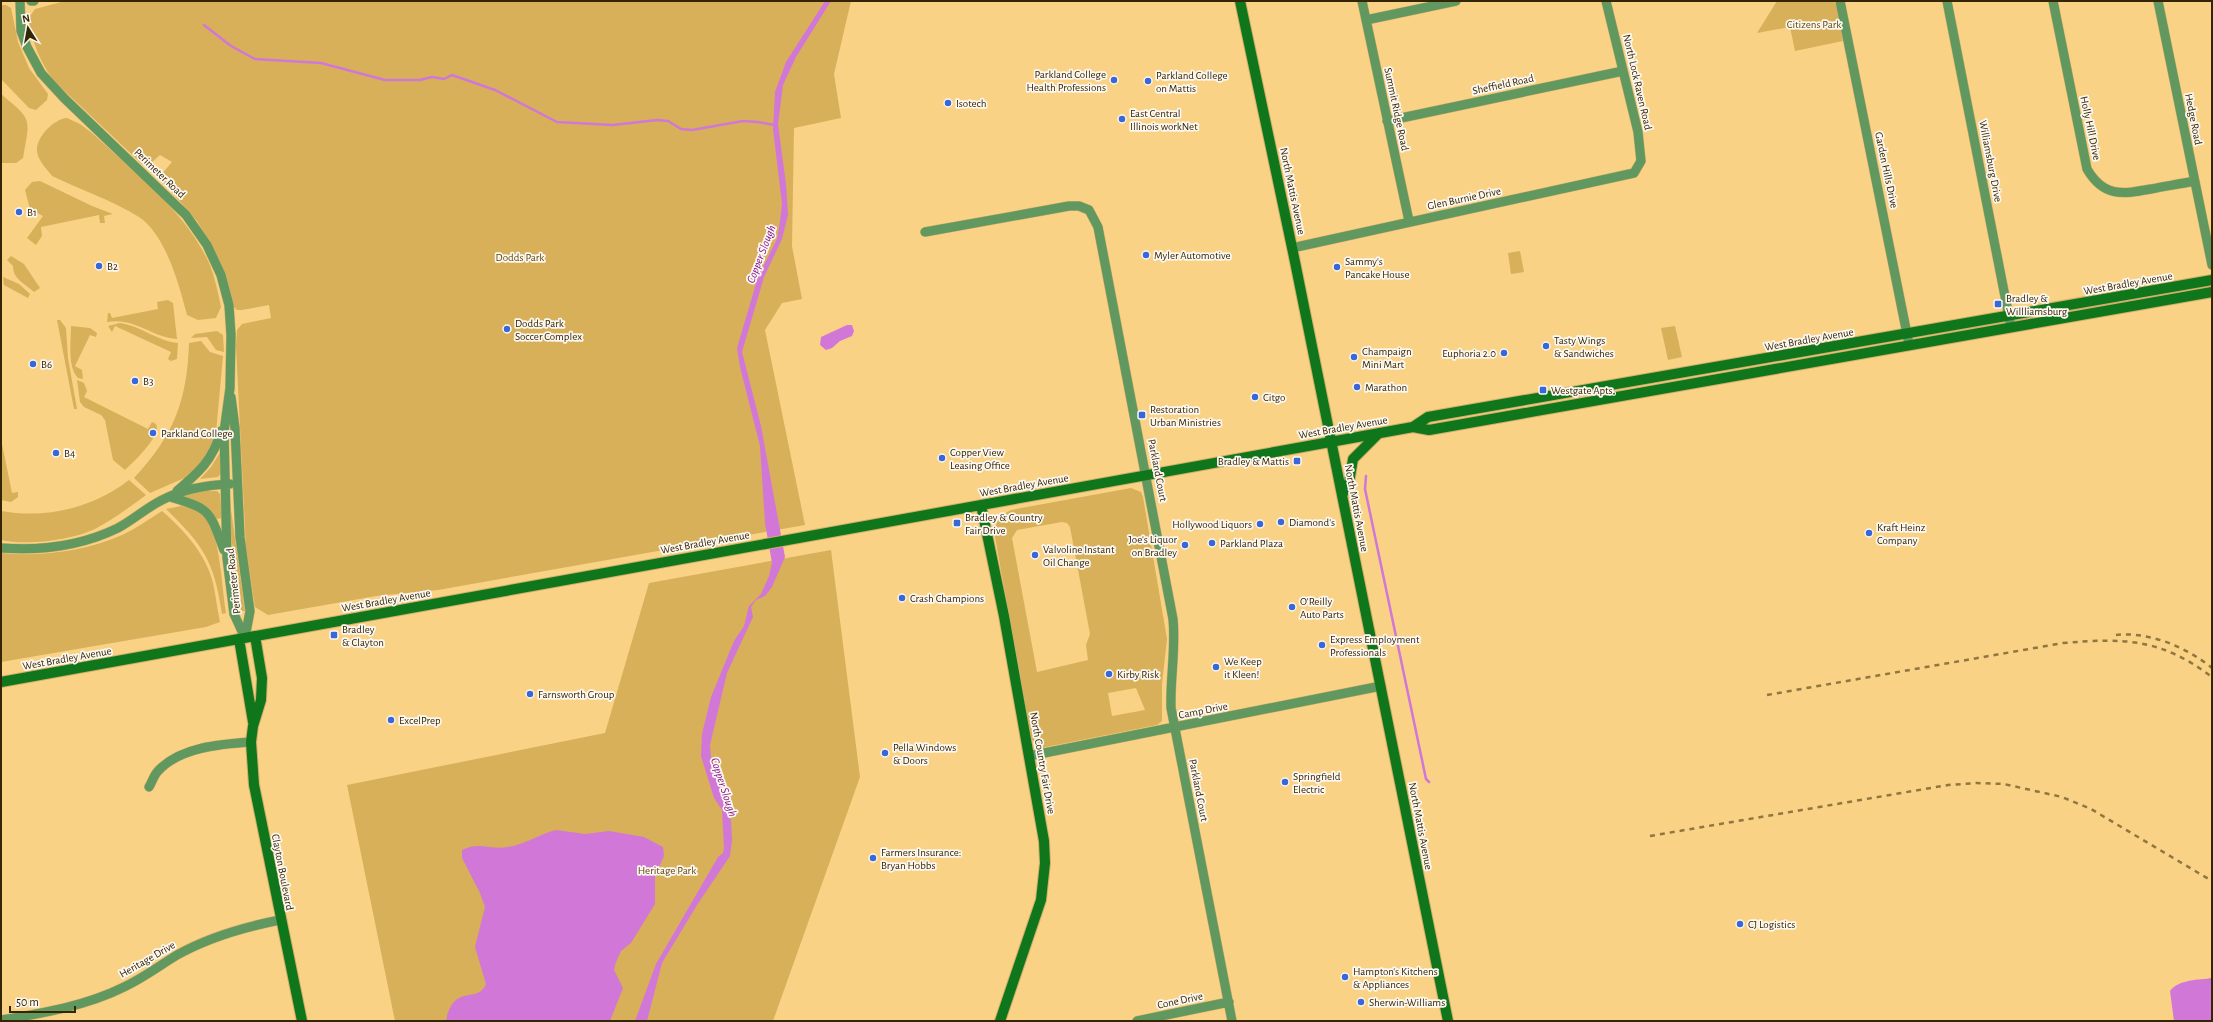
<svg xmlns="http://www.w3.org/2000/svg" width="2213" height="1022" font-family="'Alegreya Sans',sans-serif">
	<rect width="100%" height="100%" fill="#f9d285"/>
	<!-- green -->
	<path fill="#d8b05a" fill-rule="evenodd" d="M65 1H851L834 74 841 118 794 128 792 246 802 299 782 303 765 330 805 525 438 590 376 596 268 615 255 607 246 549 236 346 237 330 242 324 271 318 269 305 242 310H237L234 307 211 244 197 221 161 180V175L172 162 160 155 151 163 143 165 55 82C40 63 33 43 28 19L35 9Z
		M1777 1H1833L1836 4 1843 41 1795 51 1790 27 1757 33Z
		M1 5H6L11 8 18 42 29 68 48 94 47 100 36 110 29 108 1 79Z
		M1 94C33 121 30 117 23 158L16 163H1Z
		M67 118 80 124 92 133C135 173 186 211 210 265 215 278 218 293 221 307L216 318 198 320 187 315C179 285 166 235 139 217 112 200 81 190 52 176 47 169 38 161 37 151 36 137 54 119 67 118Z
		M40 181 92 206 113 214 104 216 105 223H100L99 215 41 227 42 236 36 245 27 238 43 216 30 209 25 190 32 182Z
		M1520 251 1524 272 1511 274 1508 253Z
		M11 256 24 264 40 288 34 292C24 283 13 279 13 266L7 260Z
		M3 277 19 284 30 294 28 298 4 285Z
		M168 300 173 303 177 339C151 337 135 317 107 322L108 313H110L112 318 158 309 157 302Z
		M57 320H60L66 328 68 358 77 409H74Z
		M120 323C141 326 157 341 178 343L177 359 171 361 168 359 171 352 115 326 112 332 108 326Z
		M71 326 90 328 97 333 96 337 90 335 75 366 82 370 83 379 78 378C67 366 71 342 71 326Z
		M1675 326 1682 357 1668 360 1661 328Z
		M217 331 223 335 224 352 216 350 207 337 191 338 195 334Z
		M201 341 210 352 223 356 216 433 212 449 189 476 150 493 134 478C174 435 187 401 189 343Z
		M77 380 84 383 87 391 84 397 148 429 152 422 156 424C162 436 133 462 125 470L113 460 105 420 101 415 84 407 80 402Z
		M1 439 12 493 18 492V497L11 502 1 500Z
		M221 451V473L218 477 200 479 211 467Z
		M129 480 146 495C130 507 112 520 95 529 72 540 26 546 1 540V511C46 519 93 508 129 480Z
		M1131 488 1141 492 1143 497 1167 639 1162 684V721L1157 725 1041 748 1031 739 994 531C996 521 1002 514 1011 510ZM1062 522 1067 523 1070 527 1090 634 1086 645 1088 660 1037 672 1012 538 1017 530ZM1136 688 1145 710 1112 716 1108 693Z
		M203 491H217L220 494 222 518 217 519C206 507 199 501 182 499L183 496Z
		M229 495 245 611H241L230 528Z
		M181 506C191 507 200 510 206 517 220 535 222 589 226 613L222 614C214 561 204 546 166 509Z
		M162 511C184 530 206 554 213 583 216 596 217 609 220 622L206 627 1 662V553C40 557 86 551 122 535 137 528 149 519 162 511Z
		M831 550 860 777 773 1021H395L347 785 605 733 649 583Z"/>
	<!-- water -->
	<path fill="#d077d8" d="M825 1H831L796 57 783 85 778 124 786 184 788 215 782 239 764 277 742 352 761 426 785 557 772 587 765 596 756 600 751 607 753 617 727 673 710 745 711 758 731 820 732 840 730 856 697 905 662 963 647 1021H635L656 964 718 857 723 853 724 848 722 810 714 798 701 756 702 734 711 697 734 641 744 626 749 606 761 594 769 576 772 563 765 523 760 446 740 367 737 348 758 277 777 239 780 221 782 204 773 129 775 92 786 62Z
		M847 325H852L854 331 852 336 840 341 832 348 826 350 820 345 821 337Z
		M556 830 585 834 609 831 644 837 663 847 664 856 655 876V904L631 943 621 951 616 962 614 970 623 988 610 1021H446C454 982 477 1005 486 984L475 947 485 907 480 893 462 858V850C479 841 491 850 507 847 525 845 539 834 556 830Z
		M2212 978V1021H2174L2170 991C2179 979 2199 980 2212 978Z"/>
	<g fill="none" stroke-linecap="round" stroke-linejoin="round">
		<!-- stream -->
		<path stroke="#d077d8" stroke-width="2.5" d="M204 25 231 46 255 59 321 63 385 80H420L432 77 444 79 452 75 495 90 557 122 613 125 657 120 668 121 681 129 692 130 743 121 758 122 775 125
			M1366 476 1365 489 1426 779 1429 782"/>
		<defs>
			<path id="street" d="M20 1 21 31 27 47 41 73 65 99 186 215 207 245 221 275 229 305 231 335 230 388 224 432 227 558 234 614 245 638
				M31 1H34
				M1362 1 1409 221
				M1840 1 1909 344
				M1947 1 2011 327
				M2053 1 2087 169C2104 198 2123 194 2151 189 2166 186 2180 184 2194 181
				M2158 1 2212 265
				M1366 20 1456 1
				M1387 121 1623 71
				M925 232 1069 206H1079L1089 210 1098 227 1173 619C1176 649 1170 678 1171 708L1232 1021
				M1292 248 1634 173 1641 161 1638 132 1606 1
				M231 397 235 428 240 537 250 611 245 638
				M177 491C199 472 213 460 221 431
				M170 497C212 509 209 511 224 550
				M1 548C41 551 81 546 118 528 133 520 146 508 162 500 183 489 206 485 230 484
				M1029 756 1381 686
				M149 787C152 782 154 775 158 771 180 747 221 744 251 742
				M1 1020C43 1013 86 1006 124 987 143 978 159 966 177 955 209 937 244 927 280 920
				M1137 1021 1229 1002"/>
			<path id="secondary" d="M1240 1 1294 257 1448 1021
				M1413 427 1428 417 2212 280
				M1342 495 1349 483 1353 459 1379 433
				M981 505 1004 616 1044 841 1045 863 1041 900 1000 1021
				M255 636 262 678 261 700 253 726 251 742 254 785 302 1021
				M239 639 253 722
				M1 682 1380 433 1413 427 1429 430 2212 292"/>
		</defs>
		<!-- street casing -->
		<use href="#street" stroke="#d2af6b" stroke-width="10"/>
		<!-- secondary casing -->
		<use href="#secondary" stroke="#d2af6b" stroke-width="12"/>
		<!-- street -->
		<use href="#street" stroke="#609860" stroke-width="9"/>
		<!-- secondary -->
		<use href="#secondary" stroke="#0f761c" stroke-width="10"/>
		<!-- rail -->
		<path stroke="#907640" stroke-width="2.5" stroke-dasharray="5 5" stroke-linecap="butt" d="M2116 635C2149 631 2188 648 2212 668
			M1767 695 2063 643C2125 638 2160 638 2212 677
			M1650 836 1948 785 1977 783 2004 784 2062 797 2091 809 2212 881"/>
	</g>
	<!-- markers -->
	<g fill="#3868d8" stroke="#fcf8f1" stroke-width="1.5">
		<circle cx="1114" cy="80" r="4"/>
		<circle cx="1148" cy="81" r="4"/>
		<circle cx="948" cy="103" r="4"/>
		<circle cx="1122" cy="119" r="4"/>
		<circle cx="19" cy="212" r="4"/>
		<circle cx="1146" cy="255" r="4"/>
		<circle cx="99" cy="266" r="4"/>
		<circle cx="1337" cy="267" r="4"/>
		<rect x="1994" y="300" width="8" height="8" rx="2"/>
		<circle cx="507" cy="329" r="4"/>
		<circle cx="1546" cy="346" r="4"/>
		<circle cx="1504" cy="353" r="4"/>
		<circle cx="1354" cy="357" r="4"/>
		<circle cx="33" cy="364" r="4"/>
		<circle cx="135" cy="381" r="4"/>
		<circle cx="1357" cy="387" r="4"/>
		<rect x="1539" y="386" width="8" height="8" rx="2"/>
		<circle cx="1255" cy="397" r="4"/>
		<rect x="1138" y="411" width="8" height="8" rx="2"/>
		<circle cx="153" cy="433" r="4"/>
		<circle cx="56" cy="453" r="4"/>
		<circle cx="942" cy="458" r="4"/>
		<rect x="1293" y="457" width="8" height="8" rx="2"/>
		<circle cx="1281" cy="522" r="4"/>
		<rect x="953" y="519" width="8" height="8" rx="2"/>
		<circle cx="1260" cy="524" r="4"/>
		<circle cx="1869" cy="533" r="4"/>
		<circle cx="1212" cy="543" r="4"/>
		<circle cx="1185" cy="545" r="4"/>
		<circle cx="1035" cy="555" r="4"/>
		<circle cx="902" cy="598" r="4"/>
		<circle cx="1292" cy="607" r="4"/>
		<rect x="330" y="631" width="8" height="8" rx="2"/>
		<circle cx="1322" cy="645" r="4"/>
		<circle cx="1216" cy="667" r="4"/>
		<circle cx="1109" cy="674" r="4"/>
		<circle cx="530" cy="694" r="4"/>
		<circle cx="391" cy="720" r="4"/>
		<circle cx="885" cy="753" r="4"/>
		<circle cx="1285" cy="782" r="4"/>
		<circle cx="873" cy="858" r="4"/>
		<circle cx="1740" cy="924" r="4"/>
		<circle cx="1345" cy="977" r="4"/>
		<circle cx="1361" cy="1002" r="4"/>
	</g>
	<g text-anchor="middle" stroke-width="3.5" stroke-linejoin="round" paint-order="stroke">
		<!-- park labels -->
		<g font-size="11" fill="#5f470d" stroke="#fcf8f1">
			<text x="1814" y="28">Citizens Park</text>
			<text x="520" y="261">Dodds Park</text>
			<text x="667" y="874">Heritage Park</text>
		</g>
		<!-- poi labels -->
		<g font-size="11" fill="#342503" stroke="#fcf8f1" text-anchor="start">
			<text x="1106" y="78" text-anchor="end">Parkland College<tspan x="1106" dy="13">Health Professions</tspan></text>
			<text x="1156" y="79">Parkland College<tspan x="1156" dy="13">on Mattis</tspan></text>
			<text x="956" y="107">Isotech</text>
			<text x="1130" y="117">East Central<tspan x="1130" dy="13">Illinois workNet</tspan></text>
			<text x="27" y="216">B1</text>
			<text x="1154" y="259">Myler Automotive</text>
			<text x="1345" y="265">Sammy's<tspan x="1345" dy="13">Pancake House</tspan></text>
			<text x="107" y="270">B2</text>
			<text x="2006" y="302">Bradley &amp;<tspan x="2006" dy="13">Willliamsburg</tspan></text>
			<text x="515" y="327">Dodds Park<tspan x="515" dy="13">Soccer Complex</tspan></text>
			<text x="1554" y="344">Tasty Wings<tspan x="1554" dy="13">&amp; Sandwiches</tspan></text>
			<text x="1362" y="355">Champaign<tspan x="1362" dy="13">Mini Mart</tspan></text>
			<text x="1496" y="357" text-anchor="end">Euphoria 2.0</text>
			<text x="41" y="368">B6</text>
			<text x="143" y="385">B3</text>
			<text x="1365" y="391">Marathon</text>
			<text x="1551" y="394">Westgate Apts.</text>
			<text x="1263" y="401">Citgo</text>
			<text x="1150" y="413">Restoration<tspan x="1150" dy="13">Urban Ministries</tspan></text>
			<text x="161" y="437">Parkland College</text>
			<text x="950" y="456">Copper View<tspan x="950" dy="13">Leasing Office</tspan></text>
			<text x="64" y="457">B4</text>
			<text x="1289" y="465" text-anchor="end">Bradley &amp; Mattis</text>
			<text x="965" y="521">Bradley &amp; Country<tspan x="965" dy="13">Fair Drive</tspan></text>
			<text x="1289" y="526">Diamond's</text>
			<text x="1252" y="528" text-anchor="end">Hollywood Liquors</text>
			<text x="1877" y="531">Kraft Heinz<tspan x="1877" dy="13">Company</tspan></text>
			<text x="1177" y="543" text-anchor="end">Joe's Liquor<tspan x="1177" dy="13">on Bradley</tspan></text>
			<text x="1220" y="547">Parkland Plaza</text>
			<text x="1043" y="553">Valvoline Instant<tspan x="1043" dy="13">Oil Change</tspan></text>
			<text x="910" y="602">Crash Champions</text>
			<text x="1300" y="605">O'Reilly<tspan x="1300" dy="13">Auto Parts</tspan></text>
			<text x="342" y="633">Bradley<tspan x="342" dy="13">&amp; Clayton</tspan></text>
			<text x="1330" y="643">Express Employment<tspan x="1330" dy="13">Professionals</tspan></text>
			<text x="1224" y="665">We Keep<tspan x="1224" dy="13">it Kleen!</tspan></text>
			<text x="1117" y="678">Kirby Risk</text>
			<text x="538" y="698">Farnsworth Group</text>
			<text x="399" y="724">ExcelPrep</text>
			<text x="893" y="751">Pella Windows<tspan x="893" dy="13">&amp; Doors</tspan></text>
			<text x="1293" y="780">Springfield<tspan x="1293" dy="13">Electric</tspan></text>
			<text x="881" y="856">Farmers Insurance:<tspan x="881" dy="13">Bryan Hobbs</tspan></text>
			<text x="1748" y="928">CJ Logistics</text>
			<text x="1353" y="975">Hampton's Kitchens<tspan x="1353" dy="13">&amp; Appliances</tspan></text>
			<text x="1369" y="1006">Sherwin-Williams</text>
		</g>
		<!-- street labels -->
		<g font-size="11" fill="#342503" stroke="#fcf8f1">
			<text transform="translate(1638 82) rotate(77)" y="4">North Lock Raven Road</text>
			<text transform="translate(1503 84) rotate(-12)" y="4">Sheffield Road</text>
			<text transform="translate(1397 109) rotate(78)" y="4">Summit Ridge Road</text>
			<text transform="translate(2194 119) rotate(79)" y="4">Hedge Road</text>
			<text transform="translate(2091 128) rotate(78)" y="4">Holly Hill Drive</text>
			<text transform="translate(1991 161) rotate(79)" y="4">Williamsburg Drive</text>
			<text transform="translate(1887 170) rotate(78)" y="4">Garden Hills Drive</text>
			<text transform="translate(160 173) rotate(44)" y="4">Perimeter Road</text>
			<text transform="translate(1293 191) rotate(78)" y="4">North Mattis Avenue</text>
			<text transform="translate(1464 198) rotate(-12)" y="4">Glen Burnie Drive</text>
			<text transform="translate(2128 283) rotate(-10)" y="4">West Bradley Avenue</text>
			<text transform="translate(1809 339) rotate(-10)" y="4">West Bradley Avenue</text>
			<text transform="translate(1343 427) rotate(-10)" y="4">West Bradley Avenue</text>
			<text transform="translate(1158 470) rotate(79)" y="4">Parkland Court</text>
			<text transform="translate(1024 485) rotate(-10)" y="4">West Bradley Avenue</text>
			<text transform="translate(1357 508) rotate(79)" y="4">North Mattis Avenue</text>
			<text transform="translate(705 542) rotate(-10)" y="4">West Bradley Avenue</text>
			<text transform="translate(233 581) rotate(-96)" y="4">Perimeter Road</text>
			<text transform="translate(386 600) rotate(-10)" y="4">West Bradley Avenue</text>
			<text transform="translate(67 658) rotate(-10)" y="4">West Bradley Avenue</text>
			<text transform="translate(1203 710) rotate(-11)" y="4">Camp Drive</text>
			<text transform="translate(1043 763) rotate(80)" y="4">North Country Fair Drive</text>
			<text transform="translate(1199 790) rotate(79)" y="4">Parkland Court</text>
			<text transform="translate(1421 826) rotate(79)" y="4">North Mattis Avenue</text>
			<text transform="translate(283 872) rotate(79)" y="4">Clayton Boulevard</text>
			<text transform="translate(147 959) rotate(-30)" y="4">Heritage Drive</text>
			<text transform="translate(1180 1000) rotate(-12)" y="4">Cone Drive</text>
		</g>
		<!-- water labels -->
		<g font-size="12" font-style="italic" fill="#861791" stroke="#fcf8f1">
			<text transform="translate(761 254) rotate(-69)" y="4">Copper Slough</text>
			<text transform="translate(724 787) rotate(72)" y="4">Copper Slough</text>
		</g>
	</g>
	<!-- border -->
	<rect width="2213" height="1022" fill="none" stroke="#342503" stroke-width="4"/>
	<!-- north arrow -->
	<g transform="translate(28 28) rotate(349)" stroke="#fcf8f1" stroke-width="3" paint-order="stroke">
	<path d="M0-3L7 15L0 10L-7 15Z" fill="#342503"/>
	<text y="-6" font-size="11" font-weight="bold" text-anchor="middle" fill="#342503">N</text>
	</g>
	<!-- scale -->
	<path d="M10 1006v6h65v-6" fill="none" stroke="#342503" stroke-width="2"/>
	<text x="16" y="1006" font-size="12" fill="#342503" stroke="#fcf8f1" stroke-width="3" paint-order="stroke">50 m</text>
</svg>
